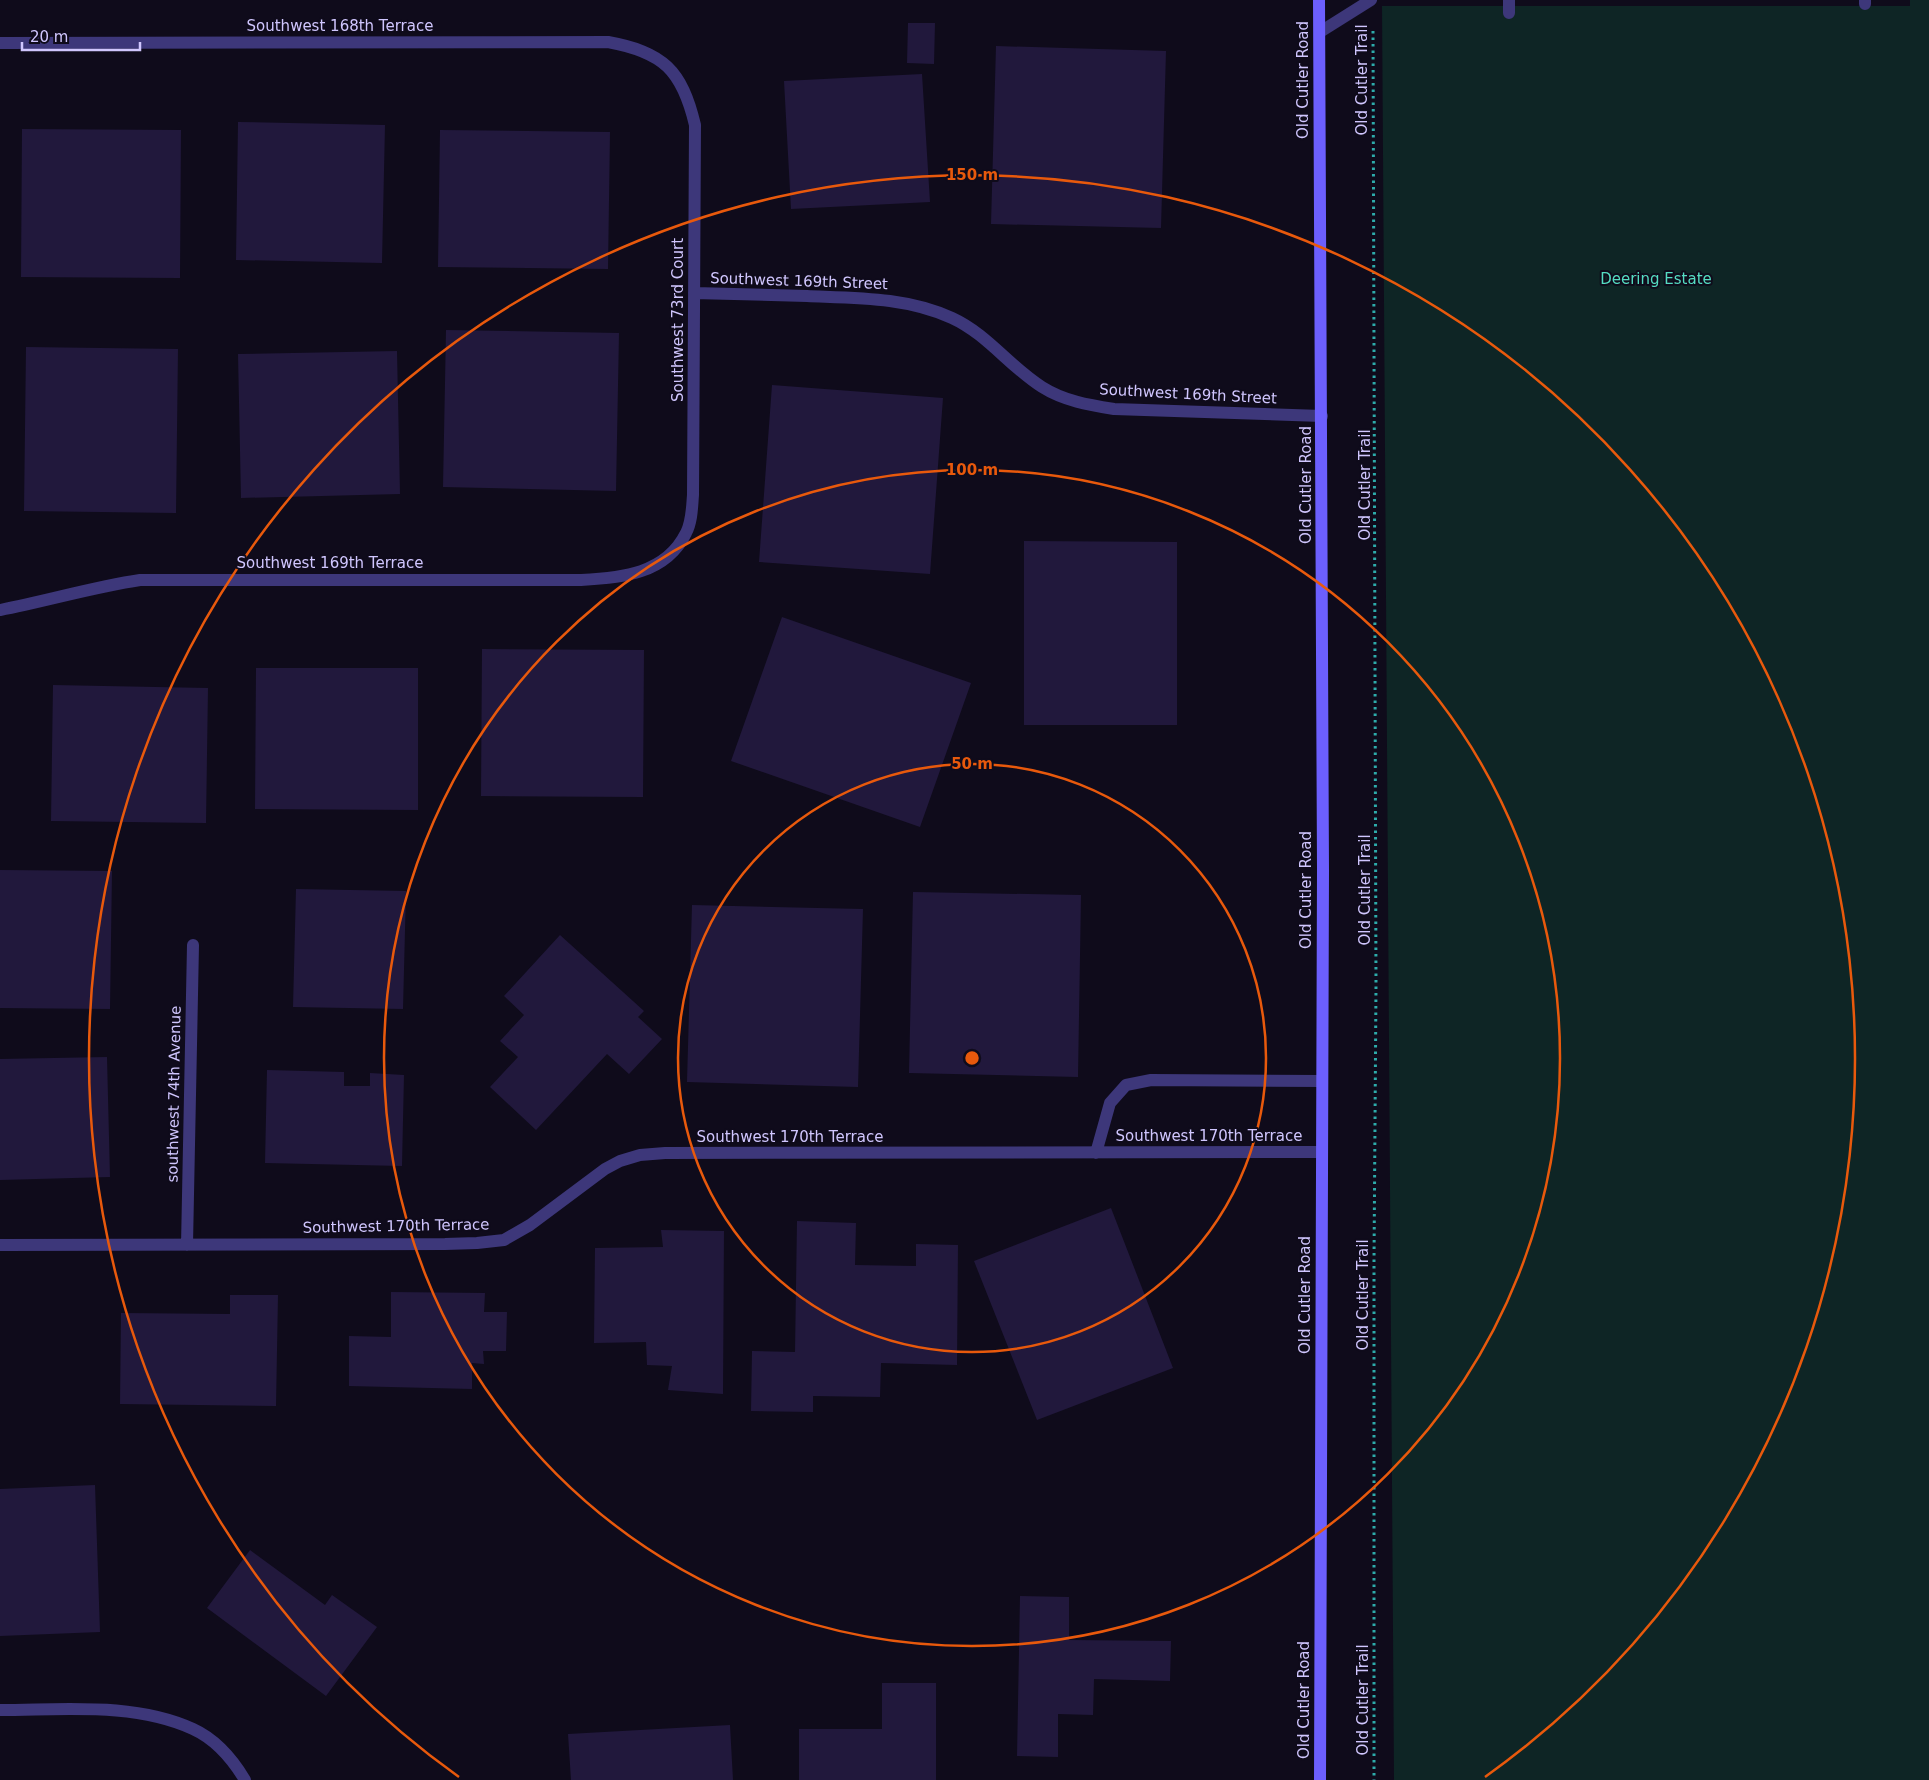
<svg xmlns="http://www.w3.org/2000/svg" width="1929" height="1780" font-family="'DejaVu Sans',sans-serif">
	<rect width="100%" height="100%" fill="#0f0b1b"/>
	<!-- green -->
	<path fill="#0e2525" d="M1910 0H1929V1780H1394L1382 6H1910Z"/>
	<!-- building -->
	<path fill="#21183c" d="M908 23H935L934 64 907 63Z
		M996 46 1166 51 1161 228 991 224Z
		M922 74 930 202 791 209 784 81Z
		M238 122 385 125 382 263 236 260Z
		M22 129 181 130 180 278 21 277Z
		M440 130 610 132 608 269 438 267Z
		M446 330 619 333 616 491 443 487Z
		M26 347 178 349 176 513 24 511Z
		M397 351 400 494 241 498 238 354Z
		M772 385 943 398 930 574 759 562Z
		M1024 541 1177 542V725H1024Z
		M782 617 971 683 920 827 731 761Z
		M482 649 644 650 643 797 481 796Z
		M256 668H418V810L255 809Z
		M53 685 208 688 206 823 51 821Z
		M0 870 112 871 110 1009 0 1008Z
		M296 889 406 891 403 1009 293 1007Z
		M913 892 1081 895 1078 1077 909 1073Z
		M692 905 863 909 858 1087 687 1082Z
		M560 935 644 1011 638 1017 662 1039 629 1074 607 1054 536 1130 490 1087 518 1057 500 1041 524 1015 504 996Z
		M107 1057 110 1177 0 1180V1059Z
		M267 1070 344 1072V1086H370V1073L404 1075 402 1166 265 1163Z
		M1111 1208 1173 1368 1037 1420 974 1261Z
		M797 1221 856 1223 855 1265 916 1266V1244L958 1245 957 1365 881 1363 880 1397 813 1396V1412L751 1411 752 1351 795 1352Z
		M661 1230 724 1231 723 1394 668 1390 672 1366 647 1365 646 1342 594 1343 595 1248 663 1247Z
		M391 1292 485 1293 484 1312H507L506 1351H483L484 1364 472 1363V1389L349 1386V1336L391 1337Z
		M230 1295H278L276 1406 120 1404 121 1313 230 1314Z
		M95 1485 100 1632 0 1636V1489Z
		M250 1550 325 1605 332 1595 377 1627 326 1696 207 1608Z
		M1020 1596 1069 1597V1640L1171 1641 1170 1681 1094 1679 1093 1715 1058 1714V1757L1017 1756Z
		M882 1683H936V1780H799V1729H882Z
		M730 1725 733 1780H571L568 1734Z"/>
	<g fill="none" stroke-linecap="round" stroke-linejoin="round">
		<!-- path -->
		<path stroke="#2eabaa" stroke-width="3" stroke-dasharray="2.5 4" stroke-linecap="butt" d="M1373 31 1376 986 1374 1261V1780"/>
		<!-- service -->
		<path stroke="#3d377a" stroke-width="12" d="M1509 0V13
			M1865 0V4
			M1320 32 1371 0"/>
		<!-- minor -->
		<path stroke="#3d377a" stroke-width="12" d="M0 43 608 42C663 52 682 70 695 125L693 495C692 507 692 522 686 533 666 574 621 578 581 580H140C93 587 47 601 0 610
			M694 293C731 294 769 295 807 296 856 298 907 297 952 318 987 334 1010 367 1042 387 1064 401 1089 405 1114 409L1322 416
			M1096 1153 1110 1103 1126 1085 1151 1080 1322 1081
			M0 1245 445 1244 477 1243 504 1240 530 1225 605 1169 620 1161 640 1155 665 1153 1322 1152
			M187 1245 193 945
			M0 1710C63 1710 134 1702 193 1729 215 1739 233 1760 245 1780"/>
		<!-- secondary -->
		<path stroke="#6c5ffd" stroke-width="12" d="M1319 0 1323 870 1320 1780"/>
	</g>
	<!-- distance rings -->
	<g fill="none" stroke="#e8590c" stroke-width="2.5">
		<circle cx="972" cy="1058" r="294"/>
		<circle cx="972" cy="1058" r="588"/>
		<path d="M459 1777A883 883 0 1 1 1485 1777"/>
	</g>
	<g text-anchor="middle" stroke-width="4" stroke-linejoin="round" paint-order="stroke">
		<!-- street labels -->
		<g font-size="15" fill="#d0c6fe" stroke="#0f0b1b">
			<text x="340" y="31">Southwest 168th Terrace</text>
			<text transform="translate(1303 80) rotate(-90)" y="5">Old Cutler Road</text>
			<text transform="translate(1362 80) rotate(-90)" y="5">Old Cutler Trail</text>
			<text transform="translate(799 281) rotate(2)" y="5">Southwest 169th Street</text>
			<text transform="translate(678 320) rotate(-90)" y="5">Southwest 73rd Court</text>
			<text transform="translate(1188 394) rotate(3)" y="5">Southwest 169th Street</text>
			<text transform="translate(1306 485) rotate(-90)" y="5">Old Cutler Road</text>
			<text transform="translate(1365 485) rotate(-90)" y="5">Old Cutler Trail</text>
			<text x="330" y="568">Southwest 169th Terrace</text>
			<text transform="translate(1306 890) rotate(-90)" y="5">Old Cutler Road</text>
			<text transform="translate(1365 890) rotate(-90)" y="5">Old Cutler Trail</text>
			<text transform="translate(174 1094) rotate(-89)" y="5">southwest 74th Avenue</text>
			<text x="1209" y="1141">Southwest 170th Terrace</text>
			<text x="790" y="1142">Southwest 170th Terrace</text>
			<text transform="translate(396 1226) rotate(-1)" y="5">Southwest 170th Terrace</text>
			<text transform="translate(1305 1295) rotate(-90)" y="5">Old Cutler Road</text>
			<text transform="translate(1363 1295) rotate(-90)" y="5">Old Cutler Trail</text>
			<text transform="translate(1304 1700) rotate(-90)" y="5">Old Cutler Road</text>
			<text transform="translate(1363 1700) rotate(-90)" y="5">Old Cutler Trail</text>
		</g>
		<!-- park labels -->
		<g font-size="15" fill="#55dcc2" stroke="#0f0b1b">
			<text x="1656" y="284">Deering Estate</text>
		</g>
	</g>
	<circle cx="972" cy="1058" r="8" fill="#e8590c" stroke="#0f0b1b" stroke-width="2.5"/>
	<g font-size="15" text-anchor="middle" font-weight="bold" fill="#e8590c" stroke="#0f0b1b" stroke-width="4" stroke-linejoin="round" paint-order="stroke">
		<text x="972" y="180">150 m</text>
		<text x="972" y="475">100 m</text>
		<text x="972" y="769">50 m</text>
	</g>
	<!-- scale -->
	<path d="M22 42v8h118v-8" fill="none" stroke="#d0c6fe" stroke-width="2.5"/>
	<text x="30" y="42" font-size="15" fill="#d0c6fe" stroke="#0f0b1b" stroke-width="4" paint-order="stroke">20 m</text>
</svg>
